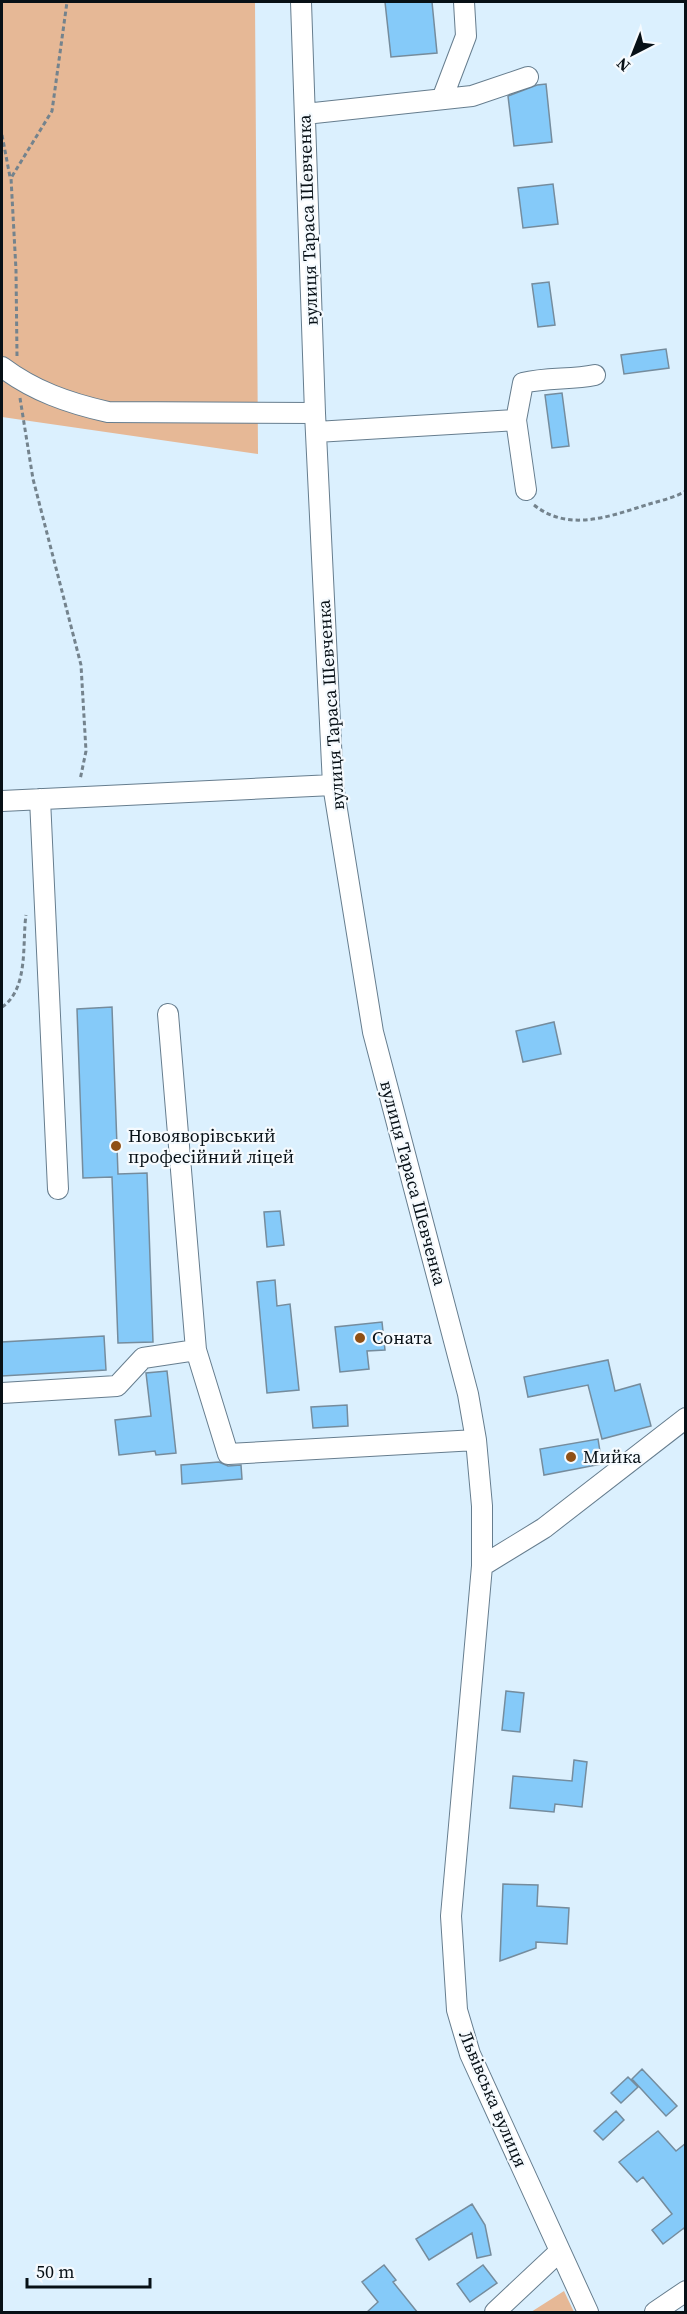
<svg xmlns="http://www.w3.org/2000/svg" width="687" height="2314" font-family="'Source Serif 4',serif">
	<rect width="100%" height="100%" fill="#dbf0fe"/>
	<!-- green -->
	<path fill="#e6b896" d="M2 2H255L258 454 2 417Z
		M564 2291 574 2312H531Z"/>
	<!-- building -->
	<path fill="#85caf9" stroke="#758c9d" stroke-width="1.5" d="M385 2H432L437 53 391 57Z
		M546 84 552 142 514 146 508 96 537 85Z
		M553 184 558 224 523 228 518 188Z
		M549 282 555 325 538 327 532 284Z
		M666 349 669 368 624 374 621 355Z
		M562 393 569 446 552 448 545 395Z
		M112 1007 118 1174 147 1173 153 1342 118 1343 112 1177 83 1178 77 1009Z
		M554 1022 561 1054 523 1062 516 1031Z
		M280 1211 284 1245 267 1247 264 1212Z
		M275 1280 277 1306 290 1304 299 1390 267 1393 257 1282Z
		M382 1322 385 1350 367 1351 369 1369 340 1372 335 1327Z
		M104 1336 106 1370 2 1376V1342Z
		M608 1360 615 1391 640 1384 651 1426 602 1439 588 1385 528 1397 524 1377Z
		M167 1371 176 1453 156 1455 155 1451 119 1455 115 1420 151 1416 146 1373Z
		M347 1405 348 1426 313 1428 311 1407Z
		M598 1439 602 1464 544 1475 540 1449Z
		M219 1462 228 1466 241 1465 242 1479 182 1484 181 1465Z
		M506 1691 524 1693 520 1732 502 1730Z
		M574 1760 587 1762 582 1807 555 1804 554 1812 510 1808 513 1776 572 1781Z
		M503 1884 538 1885 537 1906 569 1908 567 1944 536 1942V1948L500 1961Z
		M642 2069 677 2106 666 2116 632 2079Z
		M628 2077 638 2087 621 2103 611 2093Z
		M616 2111 624 2120 603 2140 594 2131Z
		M658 2131 676 2151 686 2143V2231L684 2228 663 2244 652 2230 672 2214 643 2177 637 2182 619 2162Z
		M472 2204 485 2225 491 2255 477 2258 472 2233 429 2260 416 2239Z
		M384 2265 396 2280 393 2282 418 2313H366L378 2302 362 2282Z
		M483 2265 497 2283 470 2302 457 2284Z"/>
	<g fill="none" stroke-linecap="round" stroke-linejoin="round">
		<defs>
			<path id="minor" d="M301 2 315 413 333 785 373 1032 468 1394 476 1440 482 1506V1566L451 1916 457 2010 470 2054 588 2312
				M442 99 466 36 464 2
				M305 114 472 96 528 77
				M2 367C34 391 68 403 108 412L315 413
				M316 432 516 420
				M526 490 516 420 523 383C547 377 571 380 595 375
				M40 799 58 1189
				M2 801 333 785
				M168 1014 196 1350 228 1454 476 1440
				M2 1393 117 1386 143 1358 196 1350
				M482 1566 544 1528 686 1418
				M495 2312 560 2251
				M655 2312 686 2291"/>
		</defs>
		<!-- minor casing -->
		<use href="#minor" stroke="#667d8e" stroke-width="22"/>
		<!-- path -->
		<path stroke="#74838d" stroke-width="3" stroke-dasharray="4.5 3" stroke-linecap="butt" d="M2 135 10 177
			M17 356 16 270 11 178 52 111 67 2
			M20 398 33 479 81 665 86 751 80 780
			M534 505C568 532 608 517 646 505 659 501 674 498 686 491
			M2 1007C29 989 22 943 26 915"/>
		<!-- minor -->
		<use href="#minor" stroke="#fff" stroke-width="20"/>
	</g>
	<!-- markers -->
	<g fill="#8f5016" stroke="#f5fafe" stroke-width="2">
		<circle cx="116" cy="1146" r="6"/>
		<circle cx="360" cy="1338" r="6"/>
		<circle cx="571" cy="1457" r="6"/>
	</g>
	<g text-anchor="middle" stroke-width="4.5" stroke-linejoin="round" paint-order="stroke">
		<!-- street labels -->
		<g font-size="18" fill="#071016" stroke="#f5fafe">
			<text transform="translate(308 220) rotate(-92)" y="6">вулиця Тараса Шевченка</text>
			<text transform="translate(331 705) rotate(-94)" y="6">вулиця Тараса Шевченка</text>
			<text transform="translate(413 1183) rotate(75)" y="6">вулиця Тараса Шевченка</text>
			<text transform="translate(493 2099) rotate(67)" y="6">Львівська вулиця</text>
		</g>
		<!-- poi labels -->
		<g font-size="18" fill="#071016" stroke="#f5fafe" text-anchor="start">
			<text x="128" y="1142">Новояворівський<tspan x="128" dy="21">професійний ліцей</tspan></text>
			<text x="372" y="1344">Соната</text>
			<text x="583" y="1463">Мийка</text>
		</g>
	</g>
	<!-- border -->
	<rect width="687" height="2314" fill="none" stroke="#071016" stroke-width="6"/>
	<!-- north arrow -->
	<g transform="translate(633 54) rotate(222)" stroke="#f5fafe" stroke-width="4.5" paint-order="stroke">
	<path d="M0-4.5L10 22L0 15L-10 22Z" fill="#071016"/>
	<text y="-9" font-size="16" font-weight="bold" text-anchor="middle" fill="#071016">N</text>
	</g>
	<!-- scale -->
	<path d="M27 2278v9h123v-9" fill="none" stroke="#071016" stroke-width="3"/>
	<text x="36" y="2278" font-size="18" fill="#071016" stroke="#f5fafe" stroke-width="4.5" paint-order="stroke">50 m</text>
</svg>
